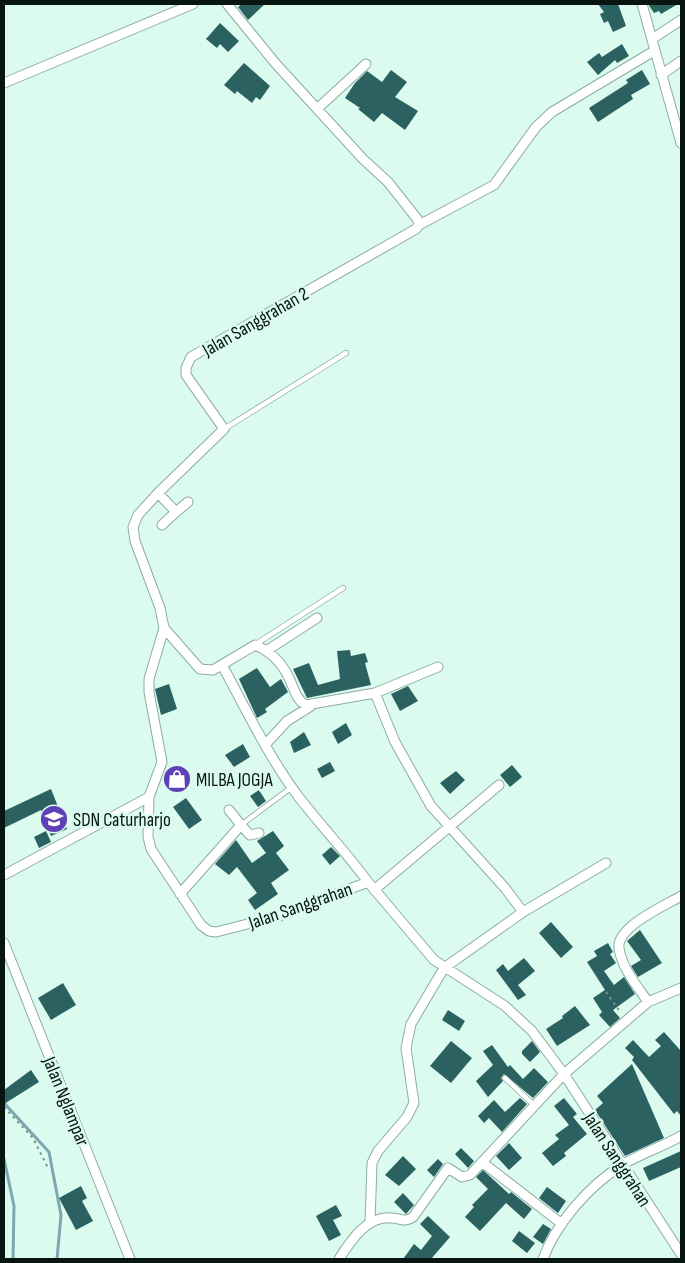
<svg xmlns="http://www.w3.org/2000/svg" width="685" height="1263" font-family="'Sofia Sans Condensed',sans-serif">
	<rect width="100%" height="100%" fill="#dafbee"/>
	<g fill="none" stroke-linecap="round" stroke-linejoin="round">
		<!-- stream -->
		<path stroke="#7ea6b0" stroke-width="3" d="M4 1103 49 1152 61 1215 57 1259
			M4 1159 14 1206 13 1259"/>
	</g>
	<!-- building -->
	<path fill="#2b6261" d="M242 4H265L248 20 238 7Z
		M598 4H618L626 26 613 32 608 21 604 23 600 14 604 12Z
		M648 4H678L661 14 659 11 654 13Z
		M220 23 239 41 228 52 220 44 217 48 206 39Z
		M622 44 629 56 617 63 615 60 598 75 587 62 599 53 602 57Z
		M244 63 270 86 260 100 256 97 252 103 237 91 235 94 224 85Z
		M391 70 407 82 395 97 418 111 405 130 382 113 374 122 358 109 360 108 345 98 355 83 367 71 382 82Z
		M642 70 650 84 631 95 633 99 598 122 589 108 628 83 626 80Z
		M350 650 351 656 365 653 368 662 365 663 371 685 307 698 293 669 309 663 318 685 340 679 337 651Z
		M257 668 270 687 281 679 288 692 265 709 267 712 257 718 239 679Z
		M169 684 177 709 161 715 155 689Z
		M408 686 418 701 400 711 391 694Z
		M346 723 352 735 338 744 332 732Z
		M304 732 311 745 294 753 290 742Z
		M243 744 250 757 234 767 225 755Z
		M330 762 335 771 322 778 317 769Z
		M512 765 522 777 510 787 500 775Z
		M456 771 465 780 450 794 440 783Z
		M51 789 67 829 51 836 41 810 4 828V811Z
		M259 790 266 801 258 807 250 796Z
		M186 798 202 820 189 829 173 807Z
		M46 831 51 842 39 848 34 837Z
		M273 831 284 846 276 853 289 870 271 883 278 894 255 910 248 900 257 893 237 867 229 875 215 864 236 840 252 863 266 853 257 841Z
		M331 847 340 856 330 865 322 855Z
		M551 922 573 947 561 958 539 933Z
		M640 930 662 963 638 977 631 966 641 960 627 941Z
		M608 943 613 952 610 954 616 963 604 971 614 985 624 977 635 994 613 1010 620 1018 610 1027 599 1015 602 1012 593 998 605 990 587 962 597 956 594 951Z
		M524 958 535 971 518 985 526 995 518 1000 496 970 503 964 508 971Z
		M63 983 76 1005 51 1020 38 998Z
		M575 1006 590 1025 557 1046 546 1029 563 1018 562 1016Z
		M448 1010 465 1021 459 1031 442 1020Z
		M664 1032 681 1051V1116L677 1111 674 1114 632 1060 634 1057 625 1048 633 1040 649 1057 661 1046 655 1040Z
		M451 1041 472 1058 451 1083 430 1066Z
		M532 1041 540 1052 530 1062 522 1054V1051Z
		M492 1045 508 1067 510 1065 523 1079 534 1068 548 1082 533 1098 504 1074 501 1078 503 1081 488 1097 476 1081 493 1065 483 1051Z
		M632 1064 664 1138 625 1156 595 1110 603 1103 597 1096Z
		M31 1070 39 1082 4 1104V1090Z
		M520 1098 527 1104 502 1132 489 1118 484 1123 478 1116 494 1100 505 1112Z
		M564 1098 577 1114 573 1117 587 1134 564 1153 566 1156 553 1166 542 1153 559 1139 555 1135 569 1125 554 1106Z
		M509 1143 522 1158 509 1170 496 1156Z
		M461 1148 474 1161 468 1168 455 1154Z
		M681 1151V1167L649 1181 643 1168Z
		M403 1156 416 1169 399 1186 385 1175Z
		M438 1159 443 1164 434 1177 427 1170Z
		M483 1170 509 1194 511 1192 532 1209 524 1219 506 1203 480 1231 465 1217 474 1207 472 1205 488 1189 476 1177Z
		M81 1186 87 1198 82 1201 93 1221 76 1230 59 1198Z
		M547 1187 566 1201 558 1213 539 1198Z
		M403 1193 414 1205 406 1214 394 1202Z
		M336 1205 342 1216 333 1220 341 1235 329 1241 316 1216Z
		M428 1216 450 1237 431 1259H403L414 1244 421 1250 432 1236 420 1224Z
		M543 1224 551 1229 543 1244 533 1237Z
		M519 1231 535 1243 527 1253 512 1241Z"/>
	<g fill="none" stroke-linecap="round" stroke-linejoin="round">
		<defs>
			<path id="service" d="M224 429 346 353
				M256 644 343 588
				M241 825 292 787
				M505 1078 535 1106"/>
			<path id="minor" d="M642 4 681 143
				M652 39 681 20
				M661 75 681 61
				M4 83 193 4
				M317 109 366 64
				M419 225 494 185 536 127 552 112 654 51
				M158 493 176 512 162 525
				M176 512 188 502
				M164 628 200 669 213 670 255 645C270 651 282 663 289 678 294 688 296 700 306 705L375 693 395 742 431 806 505 888 523 912 444 968 411 1024 406 1048 414 1103 407 1117 378 1151 372 1163 370 1223
				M266 651 317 618
				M222 665C246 709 268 756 298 796 321 826 346 852 368 882
				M375 693 438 667
				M265 745 287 721 311 706
				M149 797 162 762 149 692V679L164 628 160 608 135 541 133 527 138 515 158 493 224 429 186 375V368L191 357 416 229 419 225 418 220 388 182 363 159 276 64 227 4
				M241 825 250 835 259 833
				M4 875 149 797 148 837 151 849 201 925 209 931 216 932 279 916 368 882 434 960 505 1006 532 1031 564 1074 681 1254
				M374 890 499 785
				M180 894 241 825 229 810
				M523 912 606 863
				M4 943 130 1259
				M648 1002 681 988
				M482 1162 562 1224
				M339 1259C350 1242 367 1215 391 1218 400 1218 405 1223 413 1217L448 1168 462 1177 470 1175 564 1074 648 1002C638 987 621 967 619 948 616 927 666 905 681 896
				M543 1259C556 1223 589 1186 622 1165 640 1154 662 1147 681 1136"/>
		</defs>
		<!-- service casing -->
		<use href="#service" stroke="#8daca0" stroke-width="6"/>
		<!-- minor casing -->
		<use href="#minor" stroke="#8daca0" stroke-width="11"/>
		<!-- path -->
		<path stroke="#7c938a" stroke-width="2" stroke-dasharray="2.5 4" stroke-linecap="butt" d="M606 992 621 1013
			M4 1107 33 1138 48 1168"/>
		<!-- service -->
		<use href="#service" stroke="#fff" stroke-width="4.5"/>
		<!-- minor -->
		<use href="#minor" stroke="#fff" stroke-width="9"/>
	</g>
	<!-- icons -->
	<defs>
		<symbol id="shop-disc" viewBox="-11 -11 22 22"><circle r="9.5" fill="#5e41b9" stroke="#dafbee"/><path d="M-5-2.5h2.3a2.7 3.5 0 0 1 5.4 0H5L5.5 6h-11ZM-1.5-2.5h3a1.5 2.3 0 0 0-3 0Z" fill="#fff"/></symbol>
		<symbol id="school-disc" viewBox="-11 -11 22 22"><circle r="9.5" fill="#5e41b9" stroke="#dafbee"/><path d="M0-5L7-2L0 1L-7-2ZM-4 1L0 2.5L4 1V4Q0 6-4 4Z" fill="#fff"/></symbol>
	</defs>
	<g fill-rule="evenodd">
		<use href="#shop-disc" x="161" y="763" width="32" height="32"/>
		<use href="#school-disc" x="38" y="803" width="32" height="32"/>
	</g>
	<g text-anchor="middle" stroke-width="5" stroke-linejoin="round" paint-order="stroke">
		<!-- street labels -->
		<g font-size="19" fill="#091511" stroke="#dafbee">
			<text transform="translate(255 321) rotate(-30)" y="7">Jalan Sanggrahan 2</text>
			<text transform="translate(300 905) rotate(-19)" y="7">Jalan Sanggrahan</text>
			<text transform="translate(67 1101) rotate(68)" y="7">Jalan Nglampar</text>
			<text transform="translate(618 1159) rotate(57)" y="7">Jalan Sanggrahan</text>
		</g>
		<!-- poi labels -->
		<g font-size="19" fill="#091511" stroke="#dafbee" text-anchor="start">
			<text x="196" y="786">MILBA JOGJA</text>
			<text x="73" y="826">SDN Caturharjo</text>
		</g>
	</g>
	<!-- border -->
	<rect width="685" height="1263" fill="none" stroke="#091511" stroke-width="10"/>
</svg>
